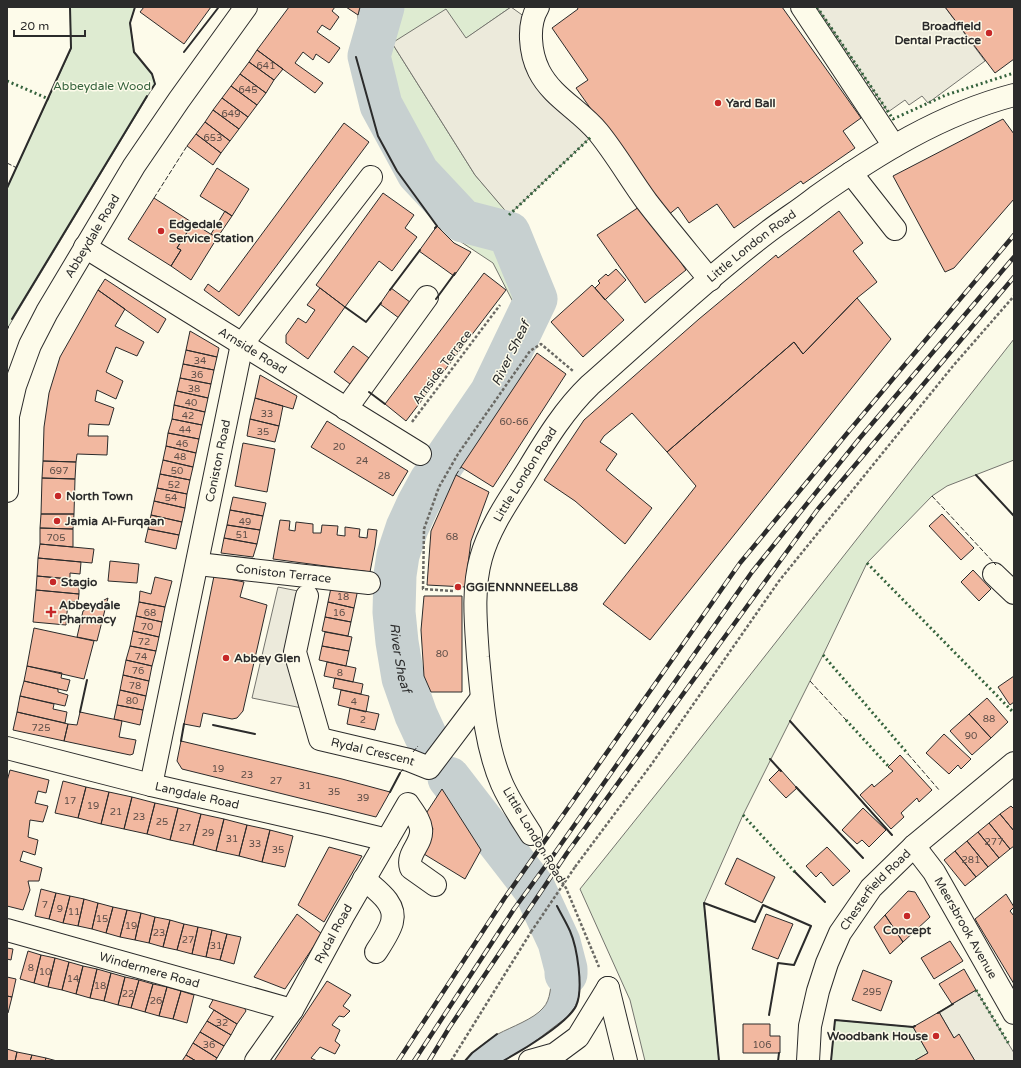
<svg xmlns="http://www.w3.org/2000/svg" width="1021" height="1068" font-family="'Varela Round',sans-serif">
	<rect width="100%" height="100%" fill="#fdfbea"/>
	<!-- green -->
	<path fill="#deebd1" stroke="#74746e" d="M70 7H135L130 23 134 52 152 74 155 84 7 329V188L71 49Z
		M361 7H511L465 39 392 43 475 175 519 226 549 300 540 320 526 345 502 339 513 302 493 263 437 226 384 147 356 57 358 15Z
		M1014 339V460L947 486 932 496 867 563 823 655 743 815 704 903 719 1061H645L630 1000 580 889 681 763Z
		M835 1020 913 1027 928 1053 914 1061H831Z"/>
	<!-- parking -->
	<path fill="#eceadb" stroke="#74746e" d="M511 7 532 22 533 54 597 131 509 215 475 175 392 43 446 9 466 38Z
		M817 7H945L985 61 928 103 922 96 909 105 905 100 888 112Z
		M278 587 298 591 302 708 252 698Z
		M976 990 1014 1053V1061H975L959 1035 954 1038 939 1012Z"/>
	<!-- water -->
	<path fill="#c7d0d0" stroke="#74746e" d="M557 906 570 931 574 943 579 976V996L575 1007 567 1017 529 1046 503 1061H465C474 1051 486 1041 498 1034 511 1027 534 1019 543 1008 547 1004 549 998 550 992 554 971 545 954 536 937Z"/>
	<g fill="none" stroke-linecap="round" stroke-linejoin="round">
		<!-- river -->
		<g stroke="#c7d0d0" stroke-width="43">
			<path id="s1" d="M383 7 369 56 381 105 418 173 463 221 509 233 536 299 491 393 430 482 418 504 407 528 398 555 395 575 394 612 397 642 403 678 416 715 428 741"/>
			<path d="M449 778 534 888 559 942 566 969V974"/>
		</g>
	</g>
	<!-- building -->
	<path fill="#f2b8a0" stroke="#2b2b2b" d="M144 7H211L184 44 140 12Z
		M289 7H335L332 11 339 17 330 30 322 25 317 32 340 48 329 63 316 54 313 60 303 52 295 63 323 83 315 93 257 50Z
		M346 7H360L358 15Z
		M577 7H782L861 118 843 131 855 148 803 184 801 181 734 228 717 204 689 223 678 207 667 216 576 88 588 80 552 28 578 9Z
		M945 7H1014V59L995 73Z
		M257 50 283 69 274 80 249 62Z
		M249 62 274 80 266 93 240 74Z
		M240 74 266 93 257 105 231 86Z
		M231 86 257 105 248 117 222 98Z
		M222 98 248 117 239 129 213 110Z
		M213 110 239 129 230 141 205 122Z
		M1003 119 1014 134V199L954 268 945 272 893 176Z
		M205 122 230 141 221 153 196 134Z
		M344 123 369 142 239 316 204 290 208 284 219 292Z
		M196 134 221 153 213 165 187 146Z
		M217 168 249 189 232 216 200 196Z
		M383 193 414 215 405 228 417 237 392 271 379 261 345 307 316 285Z
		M154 198 193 223 177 248 181 250 171 266 128 239Z
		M642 205 686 270 645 303 597 235Z
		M225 211 232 216 217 238 211 234Z
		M839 211 863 243 853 251 877 282 857 298 803 354 794 342 667 452 632 413 604 436 600 442 617 454 606 470 652 508 625 544 575 501 544 480 584 420 699 319 776 255 778 258Z
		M193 223 217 238 191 280 171 266 181 250 177 248Z
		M437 226 454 243 471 252 454 276 419 251Z
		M616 269 626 280 605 300 595 288 600 283 598 281 606 274 608 276Z
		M484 273 506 290 406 421 385 404Z
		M105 279 166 319 158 333 98 290Z
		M592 285 624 320 583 357 551 322Z
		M320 288 345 307 308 359 286 343V335L298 318 306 323 315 310 307 305Z
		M391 288 414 305 403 321 380 304Z
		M98 290 125 309 115 326 144 342 137 356 116 347 106 372 123 381 116 399 97 390 95 401 114 408 109 425 89 424 88 436H108L107 455 77 454 76 462 43 461 44 427 49 393 60 357Z
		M857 298 891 339 650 640 603 604 696 486 667 452 794 342 803 354Z
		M190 331 219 348 217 357 186 350Z
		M353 346 373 361 354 387 334 372Z
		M186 350 217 357 214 370 183 364Z
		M537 353 566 374 493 487 461 467Z
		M183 364 214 370 211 384 180 378Z
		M260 375 297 396 293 409 255 398Z
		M180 378 211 384 208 398 177 391Z
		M177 391 208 398 205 412 174 405Z
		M255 398 283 406 279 426 250 419Z
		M174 405 205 412 202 425 172 419Z
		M172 419 202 425 199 439 168 433Z
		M250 419 279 426 275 442 247 436Z
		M327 421 408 471 393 496 311 447Z
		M168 433 199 439 196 453 166 446Z
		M243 443 275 449 267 492 235 486Z
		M166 446 196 453 193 467 163 460Z
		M163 460 193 467 190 480 160 474Z
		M43 461 76 462 75 479 42 478Z
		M160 474 190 480 187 494 157 488Z
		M456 475 489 492 471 541 465 587 427 585 431 531Z
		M42 478 75 479 74 514H41Z
		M157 488 187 494 185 508 154 501Z
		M233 497 266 503 263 516 230 510Z
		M154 501 185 508 182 522 151 515Z
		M230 510 263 516 260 530 227 525Z
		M41 514H74L73 529 40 528Z
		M942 514 974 548 961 560 929 526Z
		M151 515 182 522 179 535 148 529Z
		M280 520 290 521 289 530 295 531 296 522 313 524V533H321L322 525 338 526 337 535 345 536V527L360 529 359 537 367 538 368 529 377 530 375 546 370 572 273 559Z
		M227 525 260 530 257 544 224 538Z
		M40 528 73 529V547L40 544Z
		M148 529 179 535 176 549 145 542Z
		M224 538 257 544 253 557 221 553Z
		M40 544 94 549 92 563 38 558Z
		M38 558 81 562 80 574 70 573V579L37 576Z
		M110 561 139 564 137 583 108 581Z
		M973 570 991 589 979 601 961 582Z
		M37 576 70 579 69 585 79 586V594L36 590Z
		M214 576 244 582 240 597 267 605 243 711 237 718 232 719 203 713 200 727 184 724Z
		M155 577 172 581 165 607 139 602 140 591 151 594Z
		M332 583 358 589 354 608 328 602Z
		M36 590 79 594 78 602 68 601 66 625 33 622Z
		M424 596H462V692H431L424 676 421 630Z
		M108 598 97 641 77 637 83 611Z
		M139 602 165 607 162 622 136 616Z
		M328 602 354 608 351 622 325 617Z
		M136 616 162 622 159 637 133 631Z
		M325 617 351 622 348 636 322 631Z
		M34 628 94 641 84 679 27 666Z
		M133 631 159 637 156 651 130 646Z
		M325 632 352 637 349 651 322 646Z
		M130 646 156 651 152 666 126 660Z
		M322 646 349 651 346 666 319 660Z
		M126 660 152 666 149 681 123 675Z
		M327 662 356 668 353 682 324 676Z
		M27 666 62 673 61 678 70 680 67 691 24 681Z
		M123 675 149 681 146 696 120 690Z
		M1014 676V702L1010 705 998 687Z
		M335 678 363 684 361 694 333 688Z
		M24 681 58 689V692L68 695 65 706 20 696Z
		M120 690 146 696 143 710 117 705Z
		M341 690 369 696 366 712 338 705Z
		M20 696 54 704 53 709 67 712 65 723 17 712Z
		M987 698 1008 722 991 738 969 714Z
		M117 705 143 710 140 725 114 719Z
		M350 708 379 714 375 730 347 724Z
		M17 712 68 724 64 741 13 730Z
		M80 712 122 721 119 737 136 740 133 754 130 755 64 741 68 724 77 725Z
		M969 714 991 738 972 755 950 731Z
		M944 734 971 759 961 769 958 765 949 774 926 753Z
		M181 741 342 779 390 792 376 817 182 769 177 761Z
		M900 755 932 790 919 802 917 798 901 813 904 817 891 829 860 795 872 784 874 787 893 771 888 767Z
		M780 769 797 788 786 798 769 780Z
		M10 770 49 780 46 793 38 791 35 803 48 806 43 822 30 820 28 837 38 840 35 855 23 851 20 861 42 868 39 881H28L30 890 23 910 7 906V781Z
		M63 781 86 787 78 818 55 813Z
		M86 787 109 792 101 824 78 818Z
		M442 789 481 850 465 879 419 851 433 829 425 815Z
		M109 792 132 797 124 829 101 824Z
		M132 797 155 803 147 834 124 829Z
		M155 803 178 808 170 840 147 834Z
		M1011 806 1014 809V831L1000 814Z
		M178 808 201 814 193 845 170 840Z
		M863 808 886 830 869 847 862 840 857 844 842 830Z
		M201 814 224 819 216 851 193 845Z
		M1000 814 1014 831V846L1010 849 989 823Z
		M224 819 247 825 239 856 216 851Z
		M989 823 1010 849 999 858 978 832Z
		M247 825 270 830 262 862 239 856Z
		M270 830 293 836 285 867 262 862Z
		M978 832 999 858 988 867 967 841Z
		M967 841 988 867 976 877 955 851Z
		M329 847 362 856 324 922 298 905Z
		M827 847 850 871 833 886 821 872 816 877 806 866Z
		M955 851 976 877 965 886 944 860Z
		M737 858 775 877 762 903 725 884Z
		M41 889 56 893 49 919 35 916Z
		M908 891 915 892 930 917 903 942 885 915Z
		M56 893 70 896 63 923 49 919Z
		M1006 894 1014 907 1010 911 1014 916V984L975 919Z
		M70 896 84 899 78 926 63 923Z
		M84 899 98 903 92 929 78 926Z
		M98 903 113 907 106 933 92 929Z
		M113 907 127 910 120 937 106 933Z
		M127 910 141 913 135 940 120 937Z
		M141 913 155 917 149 943 135 940Z
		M297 914 322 934 285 989 254 977Z
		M766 914 793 924 778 959 752 949Z
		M885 915 903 942 890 954 874 927Z
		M155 917 170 920 163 947 149 943Z
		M170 920 184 924 177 950 163 947Z
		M184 924 198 927 192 954 177 950Z
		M198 927 212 930 206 957 192 954Z
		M212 930 227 934 220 960 206 957Z
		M227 934 241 937 234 964 220 960Z
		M950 941 963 961 934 979 921 958Z
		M7 948 13 949 11 960 7 959Z
		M28 951 41 955 34 983 20 979Z
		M41 955 55 958 48 987 34 983Z
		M55 958 69 962 62 990 48 987Z
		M69 962 83 966 76 994 62 990Z
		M83 966 97 969 90 998 76 994Z
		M97 969 111 973 104 1001 90 998Z
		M964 969 976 990 952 1004 939 984Z
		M863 970 892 981 881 1011 852 1000Z
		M111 973 125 977 118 1005 104 1001Z
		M7 977 16 979 12 997 7 996Z
		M125 977 139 980 131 1008 118 1005Z
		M139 980 153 984 145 1012 131 1008Z
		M327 981 351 995 343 1006 350 1011 344 1017 339 1016 332 1025 340 1030 335 1041 340 1045 335 1054 320 1047 311 1058 317 1061H274Z
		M153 984 167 987 159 1016 145 1012Z
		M167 987 181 991 173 1019 159 1016Z
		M181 991 194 995 187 1023 173 1019Z
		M7 996 12 997 8 1013H7Z
		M214 998 243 1005 246 1011 237 1024 209 1007Z
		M214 1010 237 1024 231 1035 207 1021Z
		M939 1012 954 1038 959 1034 975 1061H914L928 1053 913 1027Z
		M207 1021 231 1035 224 1046 200 1032Z
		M743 1024H770V1036H780V1053H743Z
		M200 1032 224 1046 217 1058 193 1043Z
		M193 1043 217 1058 215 1061H196L186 1055Z
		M7 1049 17 1052 15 1061H7Z
		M17 1052 32 1055 30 1061H15Z
		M32 1055 46 1058 45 1061H30Z
		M186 1055 196 1061H182Z
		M46 1058 57 1061H45Z"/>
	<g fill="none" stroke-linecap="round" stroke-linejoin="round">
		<defs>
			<g id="minor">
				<path d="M538 7C527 25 530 53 539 71 552 97 580 110 598 132 616 154 630 179 647 202 667 228 689 254 710 280"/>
				<path d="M802 7 894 146"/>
				<path d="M851 173 895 229"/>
				<path id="s2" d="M85 247 420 454"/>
				<path d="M346 409 427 297"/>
				<path id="s3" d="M198 564 369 583"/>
				<path d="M994 574 1014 593"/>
				<path id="s4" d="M307 596 295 652 320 739 409 760 429 768 481 699"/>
				<path id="s5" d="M7 748 151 785 326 825 387 840"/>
				<path id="s6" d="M151 785 242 344 371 177"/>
				<path id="s7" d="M531 834C521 818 510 802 502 784 485 745 482 699 478 657 476 625 472 590 481 558 490 525 512 496 529 468 547 438 565 409 590 385 649 333 707 278 769 231 785 219 801 209 816 197 877 154 941 114 1014 95"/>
				<path id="s8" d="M914 846 934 872 1014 1013"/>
				<path d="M364 879C376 890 397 903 392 922 390 931 381 944 376 952"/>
				<path id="s9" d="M7 930 292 1010"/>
				<path d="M608 988 626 1061"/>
				<path id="s10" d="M256 1061 292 1010 343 916 408 804C413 812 420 820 421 829 423 844 406 853 411 868L435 885"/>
				<path d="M530 1061 555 1054 578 1037 608 988"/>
			</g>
			<g id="major">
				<path id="s11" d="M7 491 8 416 15 386 30 345 47 312 134 166 179 100 246 7"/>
			</g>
			<g id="highway">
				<path id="s12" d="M808 1061 810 1026 818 991 827 963 840 933 871 888 914 846 1014 763"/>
			</g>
		</defs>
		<!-- minor casing -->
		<use href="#minor" stroke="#2b2b2b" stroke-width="24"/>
		<!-- major casing -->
		<use href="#major" stroke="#2b2b2b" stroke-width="24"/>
		<!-- highway casing -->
		<use href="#highway" stroke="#2b2b2b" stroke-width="24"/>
		<!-- path -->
		<path stroke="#6a6964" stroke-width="2.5" stroke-dasharray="3 2" stroke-linecap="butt" d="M412 422 500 305
			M453 591 423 589 424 529 439 487 458 454 530 351 541 344 573 371
			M543 853 566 888 599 967
			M575 867 651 765 779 581 953 366 1014 296
			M451 1061 531 932"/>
		<!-- minor -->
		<use href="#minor" stroke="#fdfbea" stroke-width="22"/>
		<!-- major -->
		<use href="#major" stroke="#fdfbea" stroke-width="22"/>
		<!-- highway -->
		<use href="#highway" stroke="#fdfbea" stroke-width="22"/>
		<defs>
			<path id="rail" d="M398 1061 504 899 740 563 849 431 1014 235
				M414 1061 514 909 552 857 752 572 859 439 1014 257
				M429 1061 449 1028 567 853 818 509 1014 277"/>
		</defs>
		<!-- rail casing -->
		<use href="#rail" stroke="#2b2b2b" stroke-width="4.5"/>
		<!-- rail -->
		<use href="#rail" stroke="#fdfbea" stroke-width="3" stroke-dasharray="9" stroke-linecap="butt"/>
		<!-- path-bridge -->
		<path stroke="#6a6964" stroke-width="2.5" stroke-dasharray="3 2" stroke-linecap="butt" d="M531 932 575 867"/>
		<!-- hedge -->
		<path stroke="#34623c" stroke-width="3" stroke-dasharray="2 3" stroke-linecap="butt" d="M817 7 893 119 946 95 1014 73
			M7 81 49 99
			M509 215 592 136
			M867 563 1014 713
			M823 655 908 754
			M846 720 890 768
			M743 815 795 872
			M976 990 1009 1044"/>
		<!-- fence -->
		<path stroke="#2b2b2b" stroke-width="1" stroke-dasharray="5 2" stroke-linecap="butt" d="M7 163 17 168
			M154 198 187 146
			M456 475 461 467
			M932 496 996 565
			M810 681 846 720
			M413 752 418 746
			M908 754 940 791
			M400 773 404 768"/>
		<!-- wall -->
		<path stroke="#2b2b2b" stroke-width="2" d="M135 7 130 23 134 52 152 74 155 84 151 90
			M184 52 218 8
			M356 57 378 136 397 171 437 226 435 228
			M7 188 71 48 70 7
			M390 290 420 250
			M436 299 455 273
			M345 307 366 322 381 303
			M12 319 147 96
			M7 329 8 327
			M369 392 385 404
			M976 475 1014 516
			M80 712 87 680
			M790 721 892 835
			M213 725 255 734
			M181 741 184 724
			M770 759 781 771
			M796 787 863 858
			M390 792 400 773
			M795 872 825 902
			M938 1013 953 1004
			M465 1061 472 1053 497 1034
			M503 1061C521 1051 567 1024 576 1006 584 989 577 947 570 931 566 922 561 914 557 906
			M719 1061 704 903 755 922 763 905 811 926 794 965 778 963 769 1015
			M778 1061 779 1053
			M831 1061 835 1020 913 1027 915 1026"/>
	</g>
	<!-- markers -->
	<g fill="#c62828" stroke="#fdfbea" stroke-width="1.5">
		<circle cx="989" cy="33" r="4"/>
		<circle cx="718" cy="103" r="4"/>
		<circle cx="161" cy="231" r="4"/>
		<circle cx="58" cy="496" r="4"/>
		<circle cx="57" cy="521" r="4"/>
		<circle cx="53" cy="582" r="4"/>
		<circle cx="458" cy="587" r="4"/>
		<path d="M49 606h4v4h4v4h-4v4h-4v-4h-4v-4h4z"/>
		<circle cx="226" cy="658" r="4"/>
		<circle cx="907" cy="916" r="4"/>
		<circle cx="936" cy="1036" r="4"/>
	</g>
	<g text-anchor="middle" stroke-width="3" stroke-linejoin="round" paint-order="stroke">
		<!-- number labels -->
		<g font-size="10" fill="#5d4e48">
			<text x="266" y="69">641</text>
			<text x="248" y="93">645</text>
			<text x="231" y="117">649</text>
			<text x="213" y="141">653</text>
			<text x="200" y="364">34</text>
			<text x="197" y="378">36</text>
			<text x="194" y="392">38</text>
			<text x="191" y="406">40</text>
			<text x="267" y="417">33</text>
			<text x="188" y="419">42</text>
			<text x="514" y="425">60-66</text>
			<text x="185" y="433">44</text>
			<text x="263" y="435">35</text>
			<text x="182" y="447">46</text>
			<text x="339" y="450">20</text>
			<text x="180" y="460">48</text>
			<text x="362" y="464">24</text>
			<text x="59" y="474">697</text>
			<text x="177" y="474">50</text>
			<text x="384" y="479">28</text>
			<text x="174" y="488">52</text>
			<text x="171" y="501">54</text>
			<text x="245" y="525">49</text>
			<text x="242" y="538">51</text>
			<text x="452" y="540">68</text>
			<text x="56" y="541">705</text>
			<text x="343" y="600">18</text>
			<text x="150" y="616">68</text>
			<text x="339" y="616">16</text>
			<text x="147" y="630">70</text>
			<text x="144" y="645">72</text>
			<text x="442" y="657">80</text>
			<text x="141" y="660">74</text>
			<text x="138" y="674">76</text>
			<text x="340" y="676">8</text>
			<text x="135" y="689">78</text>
			<text x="132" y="704">80</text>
			<text x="354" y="705">4</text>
			<text x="989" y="722">88</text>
			<text x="363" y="723">2</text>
			<text x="41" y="731">725</text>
			<text x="971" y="739">90</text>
			<text x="218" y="772">19</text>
			<text x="247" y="778">23</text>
			<text x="276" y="784">27</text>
			<text x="305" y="789">31</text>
			<text x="334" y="795">35</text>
			<text x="363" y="801">39</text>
			<text x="70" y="804">17</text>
			<text x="93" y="809">19</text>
			<text x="116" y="815">21</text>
			<text x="139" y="820">23</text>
			<text x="162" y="825">25</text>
			<text x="185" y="831">27</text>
			<text x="208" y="836">29</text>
			<text x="232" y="842">31</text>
			<text x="994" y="845">277</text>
			<text x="255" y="847">33</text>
			<text x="278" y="853">35</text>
			<text x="971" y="863">281</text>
			<text x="45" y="908">7</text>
			<text x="60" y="912">9</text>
			<text x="74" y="915">11</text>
			<text x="102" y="922">15</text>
			<text x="131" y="929">19</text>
			<text x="159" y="936">23</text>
			<text x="188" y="943">27</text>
			<text x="216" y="949">31</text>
			<text x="31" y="971">8</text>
			<text x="45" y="975">10</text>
			<text x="73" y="982">14</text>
			<text x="100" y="989">18</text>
			<text x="872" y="995">295</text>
			<text x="128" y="997">22</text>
			<text x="156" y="1004">26</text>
			<text x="222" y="1026">32</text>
			<text x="209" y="1048">36</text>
			<text x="762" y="1048">106</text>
		</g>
		<!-- poi labels -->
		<g font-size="12" font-weight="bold" fill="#2b2b2b" stroke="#fdfbea" text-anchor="start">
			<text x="981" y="30" text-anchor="end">Broadfield<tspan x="981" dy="14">Dental Practice</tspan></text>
			<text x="726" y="107">Yard Ball</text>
			<text x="169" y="228">Edgedale<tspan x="169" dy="14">Service Station</tspan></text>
			<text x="66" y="500">North Town</text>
			<text x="65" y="525">Jamia Al-Furqaan</text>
			<text x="61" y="586">Stagio</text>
			<text x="466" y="591">GGIENNNNEELL88</text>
			<text x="59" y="609">Abbeydale<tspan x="59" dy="14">Pharmacy</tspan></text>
			<text x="234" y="662">Abbey Glen</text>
			<text x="907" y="934" text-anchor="middle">Concept</text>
			<text x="928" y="1040" text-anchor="end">Woodbank House</text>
		</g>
		<!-- park labels -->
		<g font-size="12" fill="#34623c" stroke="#fdfbea">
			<text x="102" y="90">Abbeydale Wood</text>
		</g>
		<!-- street labels -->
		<g font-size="12" fill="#2b2b2b" stroke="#fdfbea">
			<text dy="4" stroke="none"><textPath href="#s11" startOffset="275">Abbeydale Road</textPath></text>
			<text dy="4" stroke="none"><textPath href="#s7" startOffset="706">Little London Road</textPath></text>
			<text dy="4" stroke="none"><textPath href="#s2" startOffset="197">Arnside Road</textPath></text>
			<text transform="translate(442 367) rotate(-53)" y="4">Arnside Terrace</text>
			<text dy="4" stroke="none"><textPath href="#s6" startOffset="331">Coniston Road</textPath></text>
			<text dy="4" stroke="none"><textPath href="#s7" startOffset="382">Little London Road</textPath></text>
			<text dy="4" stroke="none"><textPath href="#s3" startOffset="86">Coniston Terrace</textPath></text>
			<text dy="4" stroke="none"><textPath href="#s4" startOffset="202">Rydal Crescent</textPath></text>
			<text dy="4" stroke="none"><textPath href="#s5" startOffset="196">Langdale Road</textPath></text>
			<text transform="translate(534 835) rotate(59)" y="4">Little London Road</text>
			<text dy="4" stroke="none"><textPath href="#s12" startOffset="189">Chesterfield Road</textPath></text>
			<text dy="4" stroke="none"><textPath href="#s8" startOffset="97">Meersbrook Avenue</textPath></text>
			<text dy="4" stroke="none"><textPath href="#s10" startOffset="149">Rydal Road</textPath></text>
			<text dy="4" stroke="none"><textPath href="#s9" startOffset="148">Windermere Road</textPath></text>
		</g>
		<!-- water labels -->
		<g font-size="13" font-style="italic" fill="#2b2b2b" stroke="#fdfbea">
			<text transform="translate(510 353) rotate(-64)" y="5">River Sheaf</text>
			<text dy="5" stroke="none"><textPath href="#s1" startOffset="759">River Sheaf</textPath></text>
		</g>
	</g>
	<!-- border -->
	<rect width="1021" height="1068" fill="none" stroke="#2b2b2b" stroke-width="16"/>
	<!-- scale -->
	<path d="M14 30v6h71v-6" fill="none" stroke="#2b2b2b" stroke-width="2"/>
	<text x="20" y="30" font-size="12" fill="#2b2b2b" stroke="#fdfbea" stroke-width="3" paint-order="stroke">20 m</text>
</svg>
